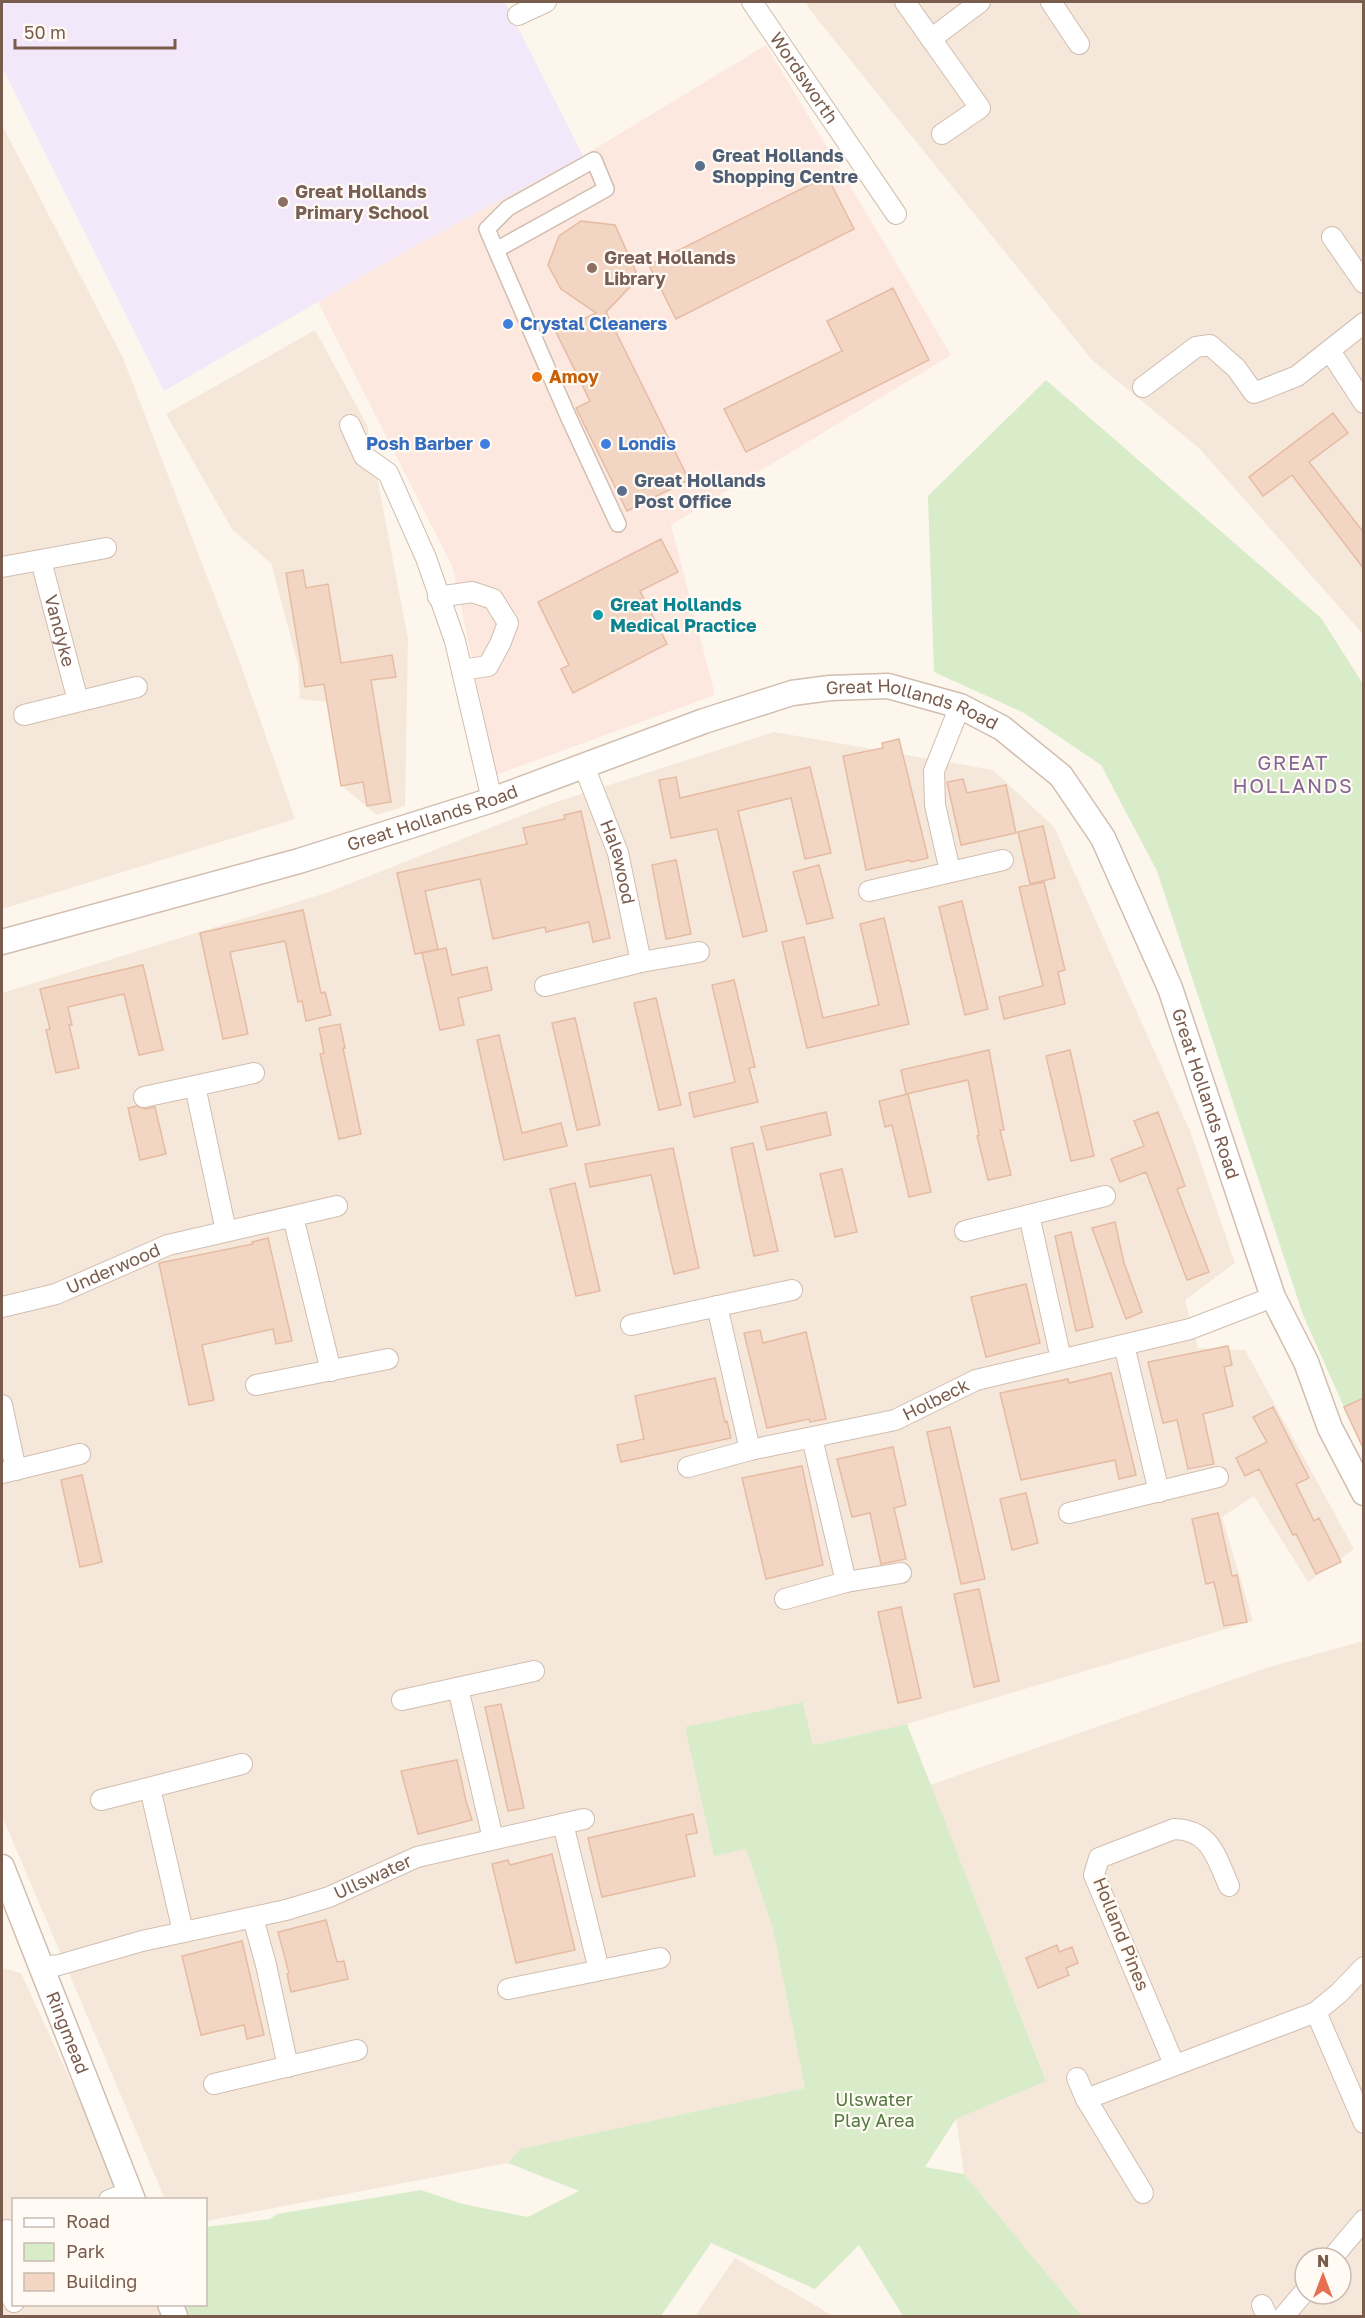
<svg xmlns="http://www.w3.org/2000/svg" width="1365" height="2318" font-family="'Golos Text',sans-serif">
	<rect width="100%" height="100%" fill="#fdf6ec"/>
	<!-- residential -->
	<path fill="#f5e8da" fill-rule="evenodd" d="M806 2H1363V634L1199 448 1092 360 810 10Z
		M2 125 123 358 238 657 295 819 2 909Z
		M315 330 367 425 408 639 405 806 377 815 343 787 328 702 300 699 298 665 271 563 232 529 166 414Z
		M774 732 993 770 1054 827 1190 1131 1235 1263 1185 1300 1198 1348 1245 1350 1354 1549 1308 1582 1254 1496 1222 1517 1253 1621 907 1724 813 1745 803 1702 686 1727 714 1855 746 1849 773 1929 805 2088 520 2149 508 2163 206 2221V2200L165 2199 2 1816V993L329 892 553 803Z
		M1363 1641V2316H1082L964 2174 956 2119 1046 2080 930 1785 1269 1667ZM1305 2258H1341V2294H1305Z
		M2 1968 21 1973 125 2199 14 2200V2304L173 2305 178 2316H2Z
		M735 2258 833 2316H695Z"/>
	<!-- commercial -->
	<path fill="#fde8e0" d="M766 45 951 355 671 525 715 695 496 775 453 568 318 302 411 248 583 156Z"/>
	<!-- education -->
	<path fill="#f3e8fa" d="M2 2H505L583 156 411 248 164 391 2 67Z"/>
	<!-- green -->
	<path fill="#d8ecc9" d="M1046 380 1321 618 1363 684 1364 1398 1344 1407 1303 1315 1157 871 1101 765 1024 713 934 672 928 496Z
		M803 1702 813 1745 907 1724 1046 2081 956 2119 925 2167 964 2174 1082 2316H903L859 2245 815 2289 711 2243 661 2316H189L185 2305 206 2304V2227L270 2219 277 2214 421 2190 463 2204 528 2217 579 2191 508 2163 520 2149 805 2088 773 1929 746 1849 714 1856 685 1727Z"/>
	<!-- building -->
	<path fill="#f3d5c3" stroke="#e6bba3" stroke-width="1.5" d="M827 176 854 229 676 319 649 265Z
		M581 221 615 225 636 272 630 287 606 312 689 480 627 511 576 408 590 401 556 332 596 313 561 289 548 265 559 236Z
		M893 288 929 360 746 452 724 409 842 351 827 321Z
		M1333 413 1348 433 1309 462 1364 533V569L1292 475 1263 496 1249 477Z
		M661 539 678 572 640 591 667 644 573 693 561 669 569 665 538 602Z
		M303 570 306 588 328 584 341 663 392 655 396 677 371 680 391 802 367 806 363 782 341 786 324 684 305 687 286 573Z
		M899 739 928 858 911 862 910 860 866 870 843 756 883 748 882 743Z
		M810 767 831 853 805 859 791 798 738 811 767 931 743 937 717 829 671 838 659 780 676 777 680 798Z
		M963 779 967 793 1006 785 1016 833 961 845 947 782Z
		M581 811 610 938 593 942 589 922 546 932 545 927 493 939 480 879 425 891 438 949 415 954 397 873 527 844 523 828 565 819 564 815Z
		M1043 826 1055 878 1030 884 1018 832Z
		M676 860 691 934 666 939 652 865Z
		M819 865 833 918 807 924 793 872Z
		M1044 882 1065 970 1058 972 1065 1004 1004 1019 999 997 1043 986 1019 887Z
		M962 901 988 1009 965 1015 939 907Z
		M303 910 321 993 325 992 331 1015 306 1021 302 1001 298 1002 285 941 230 952 248 1034 223 1039 200 933Z
		M884 918 909 1024 807 1048 782 942 804 937 823 1018 879 1005 860 924Z
		M446 948 452 975 487 967 492 990 458 998 464 1025 440 1030 422 953Z
		M143 965 163 1050 139 1055 124 994 68 1007 72 1025H69L79 1068 56 1073 46 1030 50 1029 40 989Z
		M734 980 755 1067 749 1068 758 1102 694 1117 689 1093 735 1082 712 985Z
		M656 998 681 1105 659 1110 634 1003Z
		M575 1018 600 1125 577 1130 552 1023Z
		M340 1024 345 1048H343L361 1134 339 1139 320 1054 324 1053 319 1028Z
		M499 1035 522 1133 561 1123 567 1146 504 1160 477 1040Z
		M989 1050 1004 1130H1000L1011 1175 988 1180 977 1136 979 1135 968 1080 906 1094 901 1070Z
		M1070 1050 1094 1156 1071 1161 1046 1056Z
		M908 1094 931 1192 909 1197 892 1125 885 1127 879 1101Z
		M137 1106 146 1109 155 1107 166 1154 140 1160 128 1108Z
		M826 1112 831 1135 767 1150 761 1127Z
		M1158 1112 1185 1186 1177 1189 1209 1272 1187 1280 1146 1172 1120 1182 1111 1159 1144 1146 1134 1121Z
		M753 1143 778 1251 754 1256 731 1148Z
		M673 1148 699 1268 674 1274 651 1175 590 1187 585 1164Z
		M842 1169 857 1232 835 1237 820 1174Z
		M575 1183 600 1291 576 1296 550 1189Z
		M1115 1222 1124 1263 1142 1312 1126 1319 1092 1228Z
		M1071 1232 1093 1327 1076 1331 1055 1236Z
		M268 1238 292 1341 276 1344 273 1329 202 1345 214 1400 189 1405 159 1263 253 1244 252 1242Z
		M1026 1284 1040 1343 986 1357 971 1297Z
		M760 1330 763 1343 806 1332 826 1419 810 1422 809 1419 767 1428 744 1333Z
		M1228 1346 1232 1365 1224 1367 1233 1406 1203 1414 1214 1464 1188 1469 1177 1420 1163 1423 1148 1362Z
		M1111 1373 1136 1475 1119 1479 1115 1460 1021 1480 1000 1393 1068 1379 1069 1383Z
		M715 1378 725 1422 727 1421 731 1438 621 1462 617 1445 644 1439 635 1396Z
		M1364 1398V1450L1344 1407Z
		M1273 1407 1309 1478 1296 1484 1314 1521 1319 1518 1341 1562 1316 1574 1296 1534 1293 1535 1259 1469 1245 1476 1236 1458 1267 1442 1253 1417Z
		M950 1427 985 1579 961 1584 927 1432Z
		M893 1447 906 1505 894 1508 906 1559 881 1564 870 1513 852 1517 837 1459Z
		M802 1466 823 1565 766 1579 742 1478Z
		M82 1475 102 1562 80 1567 61 1480Z
		M1026 1493 1038 1543 1012 1550 1000 1499Z
		M1218 1513 1232 1576 1237 1575 1247 1622 1224 1626 1214 1582 1206 1584 1192 1519Z
		M979 1589 999 1681 974 1687 954 1594Z
		M901 1607 921 1698 898 1703 878 1612Z
		M501 1704 524 1808 508 1811 485 1707Z
		M457 1760 466 1801 472 1820 418 1834 401 1771Z
		M693 1814 697 1833 686 1835 695 1876 602 1897 588 1838Z
		M552 1854 575 1950 516 1963 492 1864 508 1860 510 1865Z
		M326 1920 337 1962 344 1961 348 1979 291 1992 287 1974 289 1973 278 1932Z
		M242 1941 264 2035 247 2039 244 2025 201 2035 182 1956Z
		M1057 1945 1059 1952 1072 1947 1078 1963 1066 1968 1069 1975 1038 1988 1026 1958Z"/>
	<g fill="none" stroke-linecap="round" stroke-linejoin="round">
		<defs>
			<path id="pedestrian" d="M496 250 606 189 594 160 508 208 487 229 496 250 568 416 618 524"/>
			<g id="minor">
				<path id="s1" d="M752 2 896 214"/>
				<path d="M905 2 980 108 942 134"/>
				<path d="M1051 2 1079 44"/>
				<path d="M518 15 546 2"/>
				<path d="M931 39 980 2"/>
				<path d="M1332 237 1364 283"/>
				<path d="M1330 351 1364 403"/>
				<path d="M1143 387 1196 347 1210 345 1236 368 1254 393 1297 376 1364 323"/>
				<path d="M350 425 364 456 388 473 426 558 455 641 492 800"/>
				<path id="s2" d="M41 561 78 701"/>
				<path d="M2 567 106 548"/>
				<path d="M438 597 472 592 493 599 508 623 500 644 488 666 462 670"/>
				<path d="M24 715 137 687"/>
				<path id="s3" d="M584 766 618 853 641 962"/>
				<path d="M950 871 935 805 934 771 960 706"/>
				<path d="M869 891 1003 860"/>
				<path d="M545 986 641 962 699 952"/>
				<path d="M195 1086 226 1231"/>
				<path d="M144 1097 254 1073"/>
				<path d="M1029 1215 1061 1359"/>
				<path d="M293 1217 331 1371"/>
				<path d="M965 1231 1105 1196"/>
				<path d="M717 1306 750 1450"/>
				<path id="s4" d="M2 1307 56 1294 168 1245 337 1206"/>
				<path d="M631 1325 792 1290"/>
				<path d="M1124 1345 1159 1492"/>
				<path d="M256 1385 388 1359"/>
				<path d="M2 1405 16 1470"/>
				<path d="M812 1438 846 1582"/>
				<path id="s5" d="M688 1467 750 1450 895 1420 976 1380 1190 1329 1273 1297"/>
				<path d="M2 1473 80 1454"/>
				<path d="M1069 1513 1218 1477"/>
				<path d="M785 1599 846 1582 901 1573"/>
				<path d="M458 1688 493 1839"/>
				<path d="M402 1700 534 1671"/>
				<path d="M150 1788 183 1932"/>
				<path d="M101 1800 242 1764"/>
				<path d="M563 1824 599 1970"/>
				<path d="M253 1918 266 1965 288 2067"/>
				<path id="s6" d="M42 1967 59 1965 142 1941 286 1910 329 1897 417 1857 584 1819"/>
				<path d="M508 1989 660 1958"/>
				<path d="M1316 2012 1364 2123"/>
				<path d="M1174 2064 1094 1875 1099 1858 1174 1829C1211 1830 1216 1857 1229 1886"/>
				<path d="M1077 2078 1086 2099 1143 2193"/>
				<path d="M214 2084 357 2050"/>
				<path d="M1086 2099 1316 2012 1339 1993 1364 1967"/>
				<path d="M109 2200 130 2192"/>
				<path d="M7 2230 9 2292 14 2302"/>
				<path d="M1332 2258 1364 2220"/>
				<path d="M1262 2305 1267 2316"/>
				<path d="M1284 2316 1305 2291"/>
			</g>
			<g id="tertiary">
				<path id="s7" d="M2 942 299 861 492 800 704 721 792 693 830 688 888 686 960 706 1002 728 1061 776 1103 838 1170 988 1273 1297 1306 1362 1330 1428 1364 1493"/>
				<path id="s8" d="M2 1867 133 2200"/>
				<path d="M170 2304 175 2316"/>
			</g>
		</defs>
		<!-- pedestrian casing -->
		<use href="#pedestrian" stroke="#d1beb0" stroke-width="18"/>
		<!-- minor casing -->
		<use href="#minor" stroke="#d1beb0" stroke-width="22"/>
		<!-- tertiary casing -->
		<use href="#tertiary" stroke="#d1beb0" stroke-width="27"/>
		<!-- pedestrian -->
		<use href="#pedestrian" stroke="#fff" stroke-width="15"/>
		<!-- minor -->
		<use href="#minor" stroke="#fff" stroke-width="20"/>
		<!-- tertiary -->
		<use href="#tertiary" stroke="#fff" stroke-width="24"/>
	</g>
	<!-- markers -->
	<g fill="#5c6f8a" stroke="#fffaf3" stroke-width="2">
		<circle cx="700" cy="166" r="6"/>
		<circle cx="622" cy="491" r="6"/>
	</g>
	<g fill="#8d6e63" stroke="#fffaf3" stroke-width="2">
		<circle cx="283" cy="202" r="6"/>
		<circle cx="592" cy="268" r="6"/>
	</g>
	<g fill="#3f7fe0" stroke="#fffaf3" stroke-width="2">
		<circle cx="508" cy="324" r="6"/>
		<circle cx="485" cy="444" r="6"/>
		<circle cx="606" cy="444" r="6"/>
	</g>
	<circle fill="#e8710a" stroke="#fffaf3" stroke-width="2" cx="537" cy="377" r="6"/>
	<circle fill="#0f9aa8" stroke="#fffaf3" stroke-width="2" cx="598" cy="615" r="6"/>
	<g text-anchor="middle" stroke-width="4.5" stroke-linejoin="round" paint-order="stroke">
		<!-- street labels -->
		<g font-size="18" fill="#7a5c4d" stroke="#fffaf3">
			<text dy="6" stroke="none"><textPath href="#s1" startOffset="92">Wordsworth</textPath></text>
			<text dy="6" stroke="none"><textPath href="#s2" startOffset="72">Vandyke</textPath></text>
			<text dy="6" stroke="none"><textPath href="#s7" startOffset="952">Great Hollands Road</textPath></text>
			<text dy="6" stroke="none"><textPath href="#s7" startOffset="448">Great Hollands Road</textPath></text>
			<text dy="6" stroke="none"><textPath href="#s3" startOffset="102">Halewood</textPath></text>
			<text dy="6" stroke="none"><textPath href="#s7" startOffset="1474">Great Hollands Road</textPath></text>
			<text dy="6" stroke="none"><textPath href="#s4" startOffset="118">Underwood</textPath></text>
			<text dy="6" stroke="none"><textPath href="#s5" startOffset="258">Holbeck</textPath></text>
			<text dy="6" stroke="none"><textPath href="#s6" startOffset="344">Ullswater</textPath></text>
			<text transform="translate(1121 1934) rotate(68)" y="6">Holland Pines</text>
			<text dy="6" stroke="none"><textPath href="#s8" startOffset="178">Ringmead</textPath></text>
		</g>
		<!-- service labels -->
		<g font-size="18" font-weight="bold" fill="#4e5e75" stroke="#fffaf3" text-anchor="start">
			<text x="712" y="162">Great Hollands<tspan x="712" dy="21">Shopping Centre</tspan></text>
			<text x="634" y="487">Great Hollands<tspan x="634" dy="21">Post Office</tspan></text>
		</g>
		<!-- education labels -->
		<g font-size="18" font-weight="bold" fill="#785e54" stroke="#fffaf3" text-anchor="start">
			<text x="295" y="198">Great Hollands<tspan x="295" dy="21">Primary School</tspan></text>
			<text x="604" y="264">Great Hollands<tspan x="604" dy="21">Library</tspan></text>
		</g>
		<!-- shop labels -->
		<g font-size="18" font-weight="bold" fill="#366cbe" stroke="#fffaf3" text-anchor="start">
			<text x="520" y="330">Crystal Cleaners</text>
			<text x="473" y="450" text-anchor="end">Posh Barber</text>
			<text x="618" y="450">Londis</text>
		</g>
		<!-- food labels -->
		<g font-size="18" font-weight="bold" fill="#c56008" stroke="#fffaf3" text-anchor="start">
			<text x="549" y="383">Amoy</text>
		</g>
		<!-- culture labels -->
		<g font-size="18" font-weight="bold" fill="#0d838f" stroke="#fffaf3" text-anchor="start">
			<text x="610" y="611">Great Hollands<tspan x="610" dy="21">Medical Practice</tspan></text>
		</g>
		<!-- park labels -->
		<g font-size="18" fill="#537a41" stroke="#fffaf3">
			<text x="874" y="2106">Ulswater<tspan x="874" dy="21">Play Area</tspan></text>
		</g>
		<!-- neighbourhood labels -->
		<g font-size="20" letter-spacing="1.5" fill="#846695" stroke="#fffaf3">
			<text x="1293" y="770">GREAT<tspan x="1293" dy="23">HOLLANDS</tspan></text>
		</g>
	</g>
	<!-- border -->
	<rect width="1365" height="2318" fill="none" stroke="#7a5c4d" stroke-width="6"/>
	<!-- legend -->
	<rect x="12" y="2198" width="195" height="108" fill="#fffaf3" stroke="#cabbb1" stroke-width="1.5"/>
	<rect x="24" y="2218" width="30" height="9" fill="#ffffff" stroke="#cabbb1" stroke-width="1.5"/>
	<text x="66" y="2228" font-size="18" fill="#7a5c4d">Road</text>
	<rect x="24" y="2243" width="30" height="18" fill="#d8ecc9" stroke="#cabbb1" stroke-width="1.5"/>
	<text x="66" y="2258" font-size="18" fill="#7a5c4d">Park</text>
	<rect x="24" y="2273" width="30" height="18" fill="#f3d5c3" stroke="#cabbb1" stroke-width="1.5"/>
	<text x="66" y="2288" font-size="18" fill="#7a5c4d">Building</text>
	<!-- north arrow -->
	<g transform="translate(1323 2276)"><circle r="28" fill="#fffaf3" stroke="#cabbb1" stroke-width="1.5"/>
	<path d="M0-4.5L10 22L0 15L-10 22Z" fill="#e76f51"/>
	<text y="-9" font-size="16" font-weight="bold" text-anchor="middle" fill="#7a5c4d">N</text>
	</g>
	<!-- scale -->
	<path d="M15 39v9h160v-9" fill="none" stroke="#7a5c4d" stroke-width="3"/>
	<text x="24" y="39" font-size="18" fill="#7a5c4d" stroke="#fffaf3" stroke-width="4.5" paint-order="stroke">50 m</text>
</svg>
